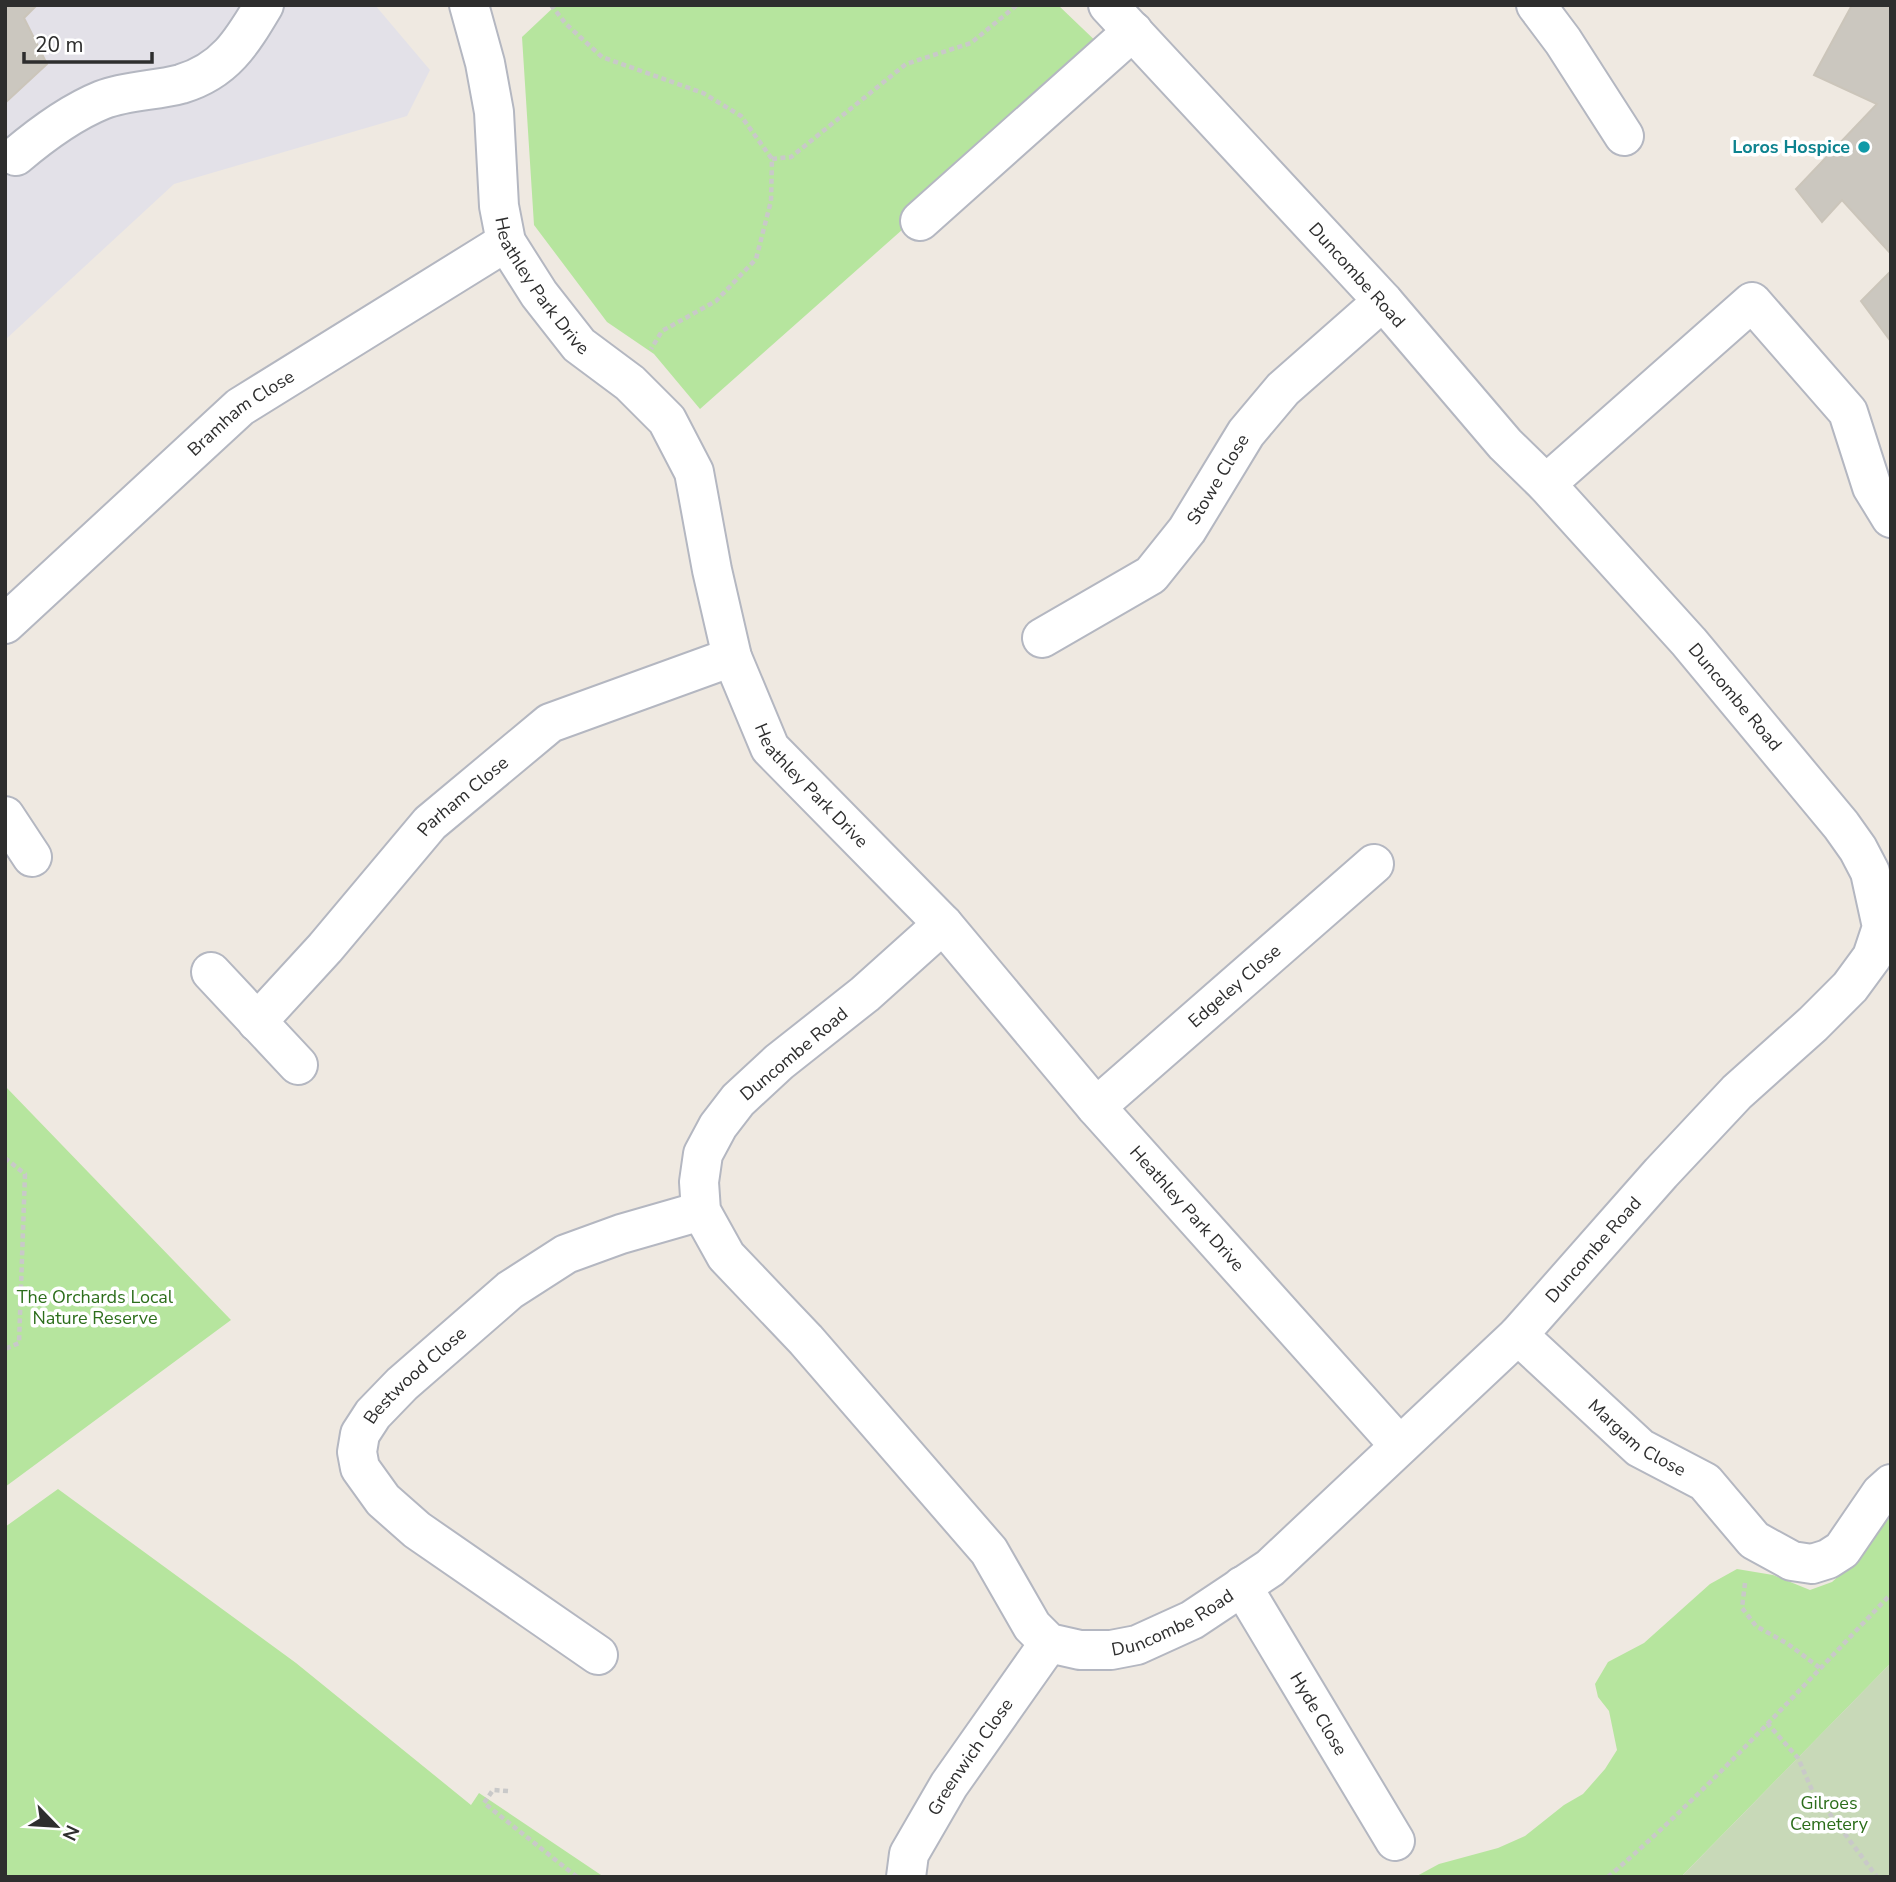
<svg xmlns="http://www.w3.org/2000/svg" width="1896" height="1882" font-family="'Nunito Sans',sans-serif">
	<rect width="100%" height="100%" fill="#efe9e1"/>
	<!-- industrial -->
	<path fill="#e3e1e8" d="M5 5H375L430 70 407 116 174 184 5 340Z"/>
	<!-- green -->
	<path fill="#b6e59e" d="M556 5H1058L1105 50 700 409 654 354 607 322 534 225 522 37Z
		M5 1086 231 1320 5 1487Z
		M58 1489 296 1663 471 1805 479 1793 604 1877H5V1527Z
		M1891 1509V1663L1681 1877H1415L1439 1864 1498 1848 1525 1836 1564 1805 1583 1794 1605 1769 1617 1750 1609 1711 1598 1697 1595 1684 1608 1662 1644 1643 1710 1584 1737 1569 1773 1575 1810 1590 1832 1582 1851 1565Z"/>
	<!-- cemetery -->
	<path fill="#c8d9b8" d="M1891 1663V1877H1681L1882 1672Z"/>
	<!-- building -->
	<path fill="#cbc7bf" stroke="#cbc5ba" stroke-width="2" d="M5 5H37L24 18 47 64 5 103Z
		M1852 5H1891V254L1842 200 1822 222 1796 189 1877 104 1814 75Z
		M1891 271V337L1889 339 1861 301Z"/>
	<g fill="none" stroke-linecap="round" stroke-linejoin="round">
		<defs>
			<g id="minor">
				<path id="s1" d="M469 5 485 63 494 112 499 206 506 242 539 294 579 345 630 383 667 420 694 472 712 570 732 657 770 748 943 924 1096 1107 1399 1445"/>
				<path d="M1536 5 1563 41 1624 136"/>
				<path d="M16 156C42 134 70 113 102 100 128 90 155 91 181 84 225 71 242 42 264 5"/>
				<path d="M920 221 1133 31"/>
				<path d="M1546 484 1752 302 1848 412 1872 487 1891 518"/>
				<path id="s2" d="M5 624 240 407 506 242"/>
				<path id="s3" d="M1042 638 1151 575 1187 530 1246 433 1283 389 1383 301"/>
				<path d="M5 816 32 857"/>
				<path id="s4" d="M943 924 865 994 779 1062 738 1100 718 1126 703 1154 699 1182 701 1211 726 1256 806 1340 989 1551 1032 1626 1049 1643 1080 1650H1111L1137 1645 1192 1620 1270 1568 1518 1335 1661 1173 1737 1092 1813 1024 1850 987 1872 957 1882 927 1870 872 1858 849 1841 825 1689 642 1546 484 1505 444 1383 301 1108 5"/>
				<path d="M211 972 298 1065"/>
				<path id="s5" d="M257 1022 325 948 430 823 550 723 732 657"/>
				<path id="s6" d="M1096 1107 1374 864"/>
				<path id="s7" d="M1518 1335 1640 1448 1705 1482 1754 1540 1792 1561 1812 1564 1828 1559 1842 1550 1881 1493 1891 1484"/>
				<path id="s8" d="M1242 1586 1395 1841"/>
				<path id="s9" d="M598 1655 417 1530 383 1500 360 1468 357 1452 360 1434 373 1414 402 1384 510 1290 566 1254 621 1234 701 1211"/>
				<path id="s10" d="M906 1877 909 1854 949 1785 1049 1643"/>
			</g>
		</defs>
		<!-- minor casing -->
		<use href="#minor" stroke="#b4b7c1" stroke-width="42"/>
		<!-- path -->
		<path stroke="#c9c9c9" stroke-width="4.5" stroke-dasharray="5 3.5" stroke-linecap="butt" d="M551 5 566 24 602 57 703 93 741 116 772 159 771 201 756 259 716 301 662 331 651 349
			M772 159 791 157 906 64 971 43 1017 5
			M5 1158 25 1174 19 1343 5 1349
			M1745 1583 1742 1608 1756 1626 1788 1644 1820 1668
			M1767 1723 1798 1758 1812 1790 1877 1877
			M508 1791 493 1790 484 1803 577 1877
			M1608 1877C1709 1790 1799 1690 1891 1594"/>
		<!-- minor -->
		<use href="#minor" stroke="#fff" stroke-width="38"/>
	</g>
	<!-- markers -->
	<circle fill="#0f9aa8" stroke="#fff" stroke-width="2.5" cx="1864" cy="147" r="7"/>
	<g text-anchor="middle" stroke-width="7" stroke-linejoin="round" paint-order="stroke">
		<!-- culture labels -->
		<g font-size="18" font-weight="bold" fill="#0d838f" stroke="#fff" text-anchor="end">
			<text x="1850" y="153">Loros Hospice</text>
		</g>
		<!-- street labels -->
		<g font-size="18" fill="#2e2e2e" stroke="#fff">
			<text transform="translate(1357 275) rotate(48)" y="6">Duncombe Road</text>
			<text dy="6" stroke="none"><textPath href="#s1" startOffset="296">Heathley Park Drive</textPath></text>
			<text dy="6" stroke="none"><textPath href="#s2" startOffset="317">Bramham Close</textPath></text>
			<text dy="6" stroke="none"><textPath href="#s3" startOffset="243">Stowe Close</textPath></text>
			<text transform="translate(1735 697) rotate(50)" y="6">Duncombe Road</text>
			<text dy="6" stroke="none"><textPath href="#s1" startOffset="884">Heathley Park Drive</textPath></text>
			<text dy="6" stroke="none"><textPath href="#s5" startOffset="306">Parham Close</textPath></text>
			<text dy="6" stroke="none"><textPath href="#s6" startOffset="184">Edgeley Close</textPath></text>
			<text transform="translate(794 1054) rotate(-40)" y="6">Duncombe Road</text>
			<text dy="6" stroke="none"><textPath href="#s1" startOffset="1451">Heathley Park Drive</textPath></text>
			<text dy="6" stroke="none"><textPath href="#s4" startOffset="1647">Duncombe Road</textPath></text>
			<text dy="6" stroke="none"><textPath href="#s9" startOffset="420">Bestwood Close</textPath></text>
			<text dy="6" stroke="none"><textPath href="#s7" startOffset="158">Margam Close</textPath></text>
			<text dy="6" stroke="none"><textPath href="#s4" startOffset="1080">Duncombe Road</textPath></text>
			<text dy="6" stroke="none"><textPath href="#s8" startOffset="149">Hyde Close</textPath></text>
			<text dy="6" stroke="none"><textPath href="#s10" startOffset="138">Greenwich Close</textPath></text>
		</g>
		<!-- park labels -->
		<g font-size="18" fill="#2c6e1b" stroke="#fff">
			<text x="95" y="1303">The Orchards Local<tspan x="95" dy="21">Nature Reserve</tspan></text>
			<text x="1829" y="1809">Gilroes<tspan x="1829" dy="21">Cemetery</tspan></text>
		</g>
	</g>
	<!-- border -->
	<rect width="1896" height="1882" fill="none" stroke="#2e2e2e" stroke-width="14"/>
	<!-- north arrow -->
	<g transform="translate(56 1826) rotate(115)" stroke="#ffffff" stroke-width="5" paint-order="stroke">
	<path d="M0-5L12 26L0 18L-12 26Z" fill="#2e2e2e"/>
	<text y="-10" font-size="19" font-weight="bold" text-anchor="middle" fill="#2e2e2e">N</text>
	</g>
	<!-- scale -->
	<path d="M24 52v10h128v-10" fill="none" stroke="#2e2e2e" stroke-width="3.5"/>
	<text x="35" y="52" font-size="21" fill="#2e2e2e" stroke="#ffffff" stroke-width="5" paint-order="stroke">20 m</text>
</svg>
